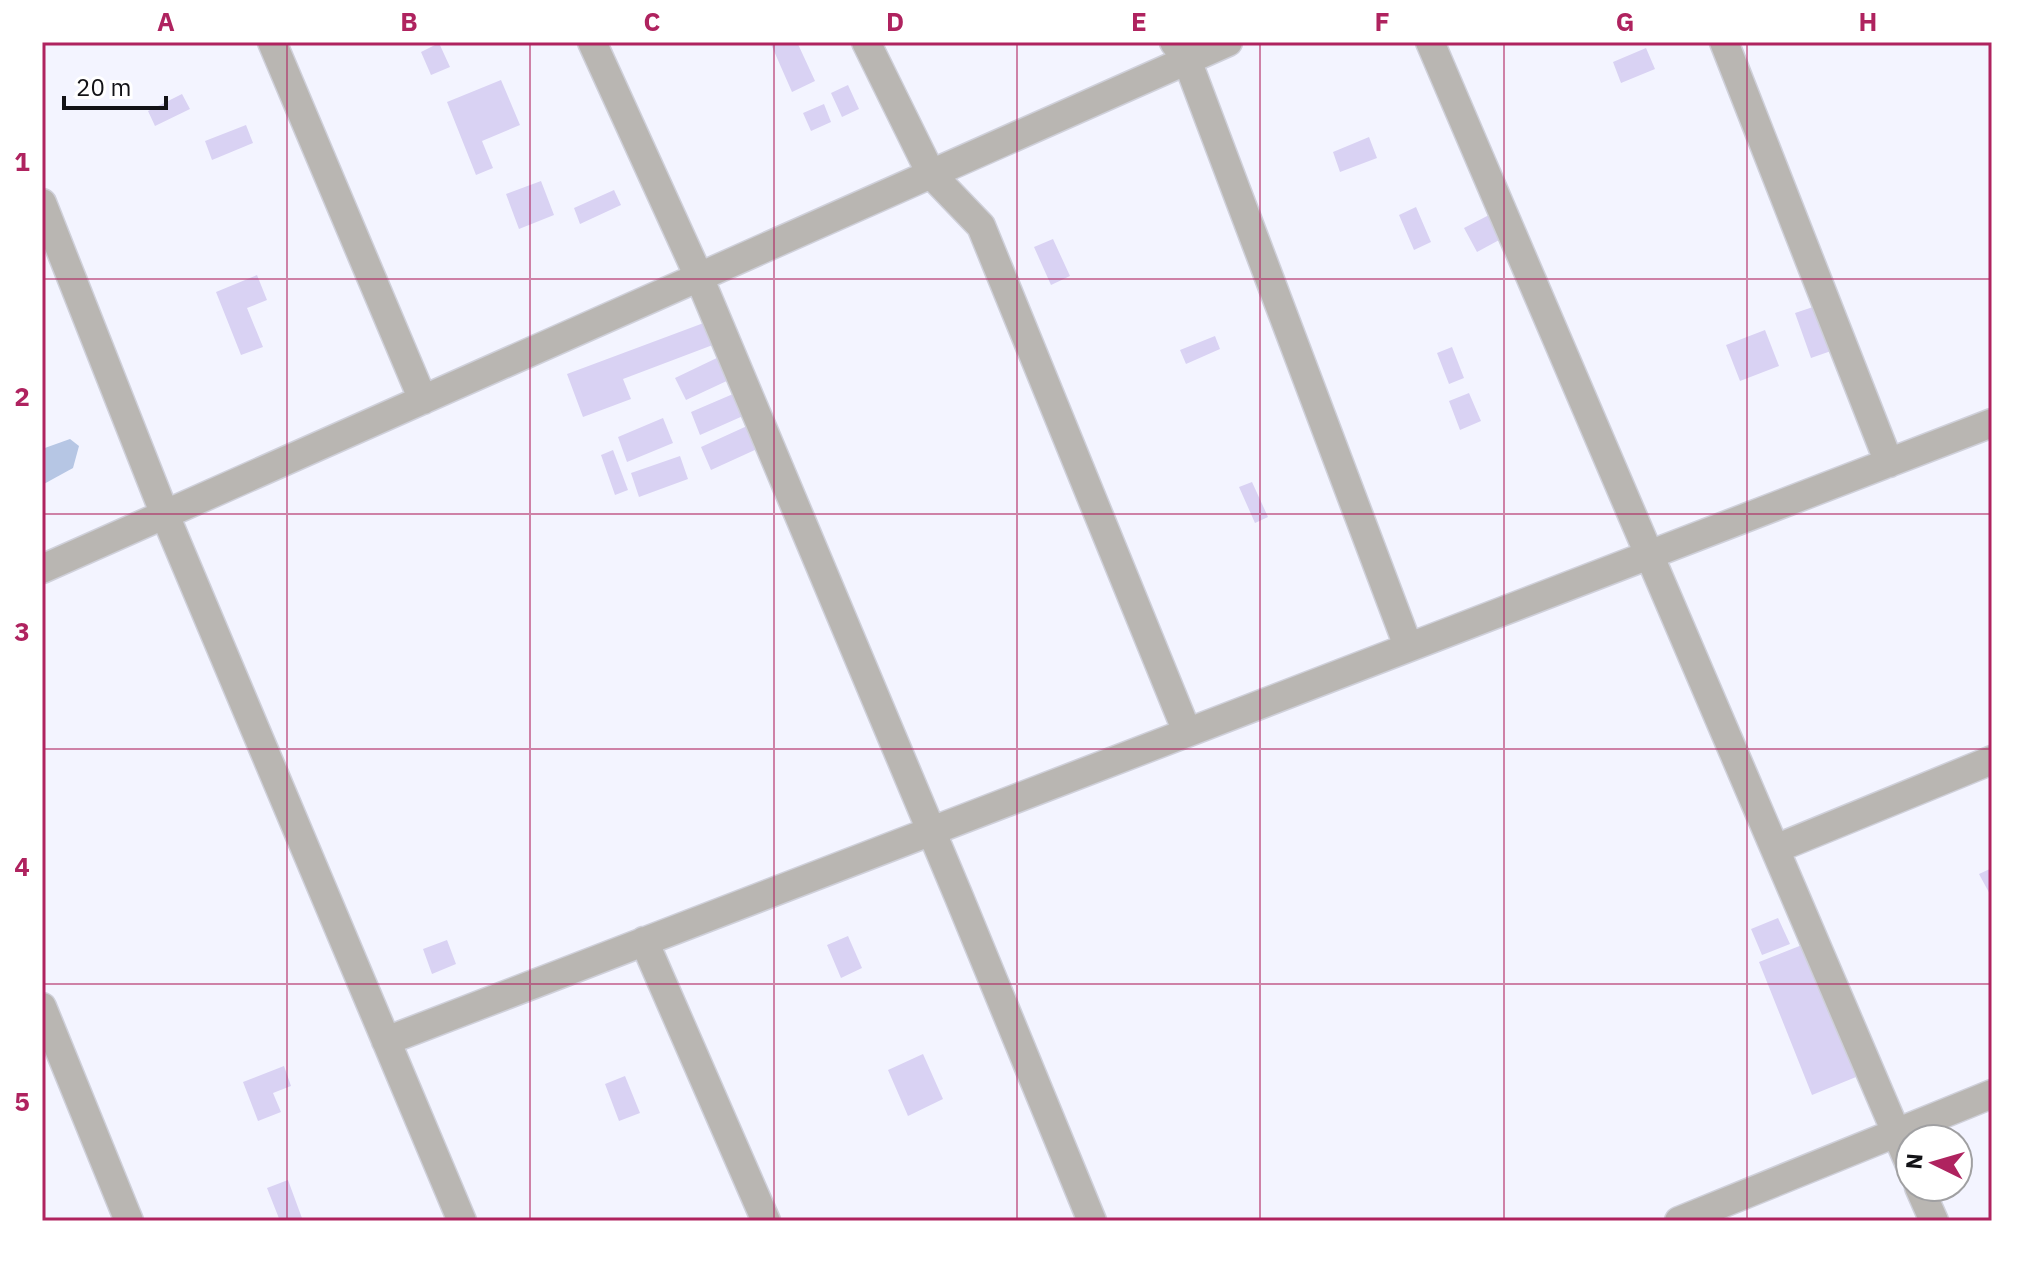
<svg xmlns="http://www.w3.org/2000/svg" width="2034" height="1263" font-family="'IBM Plex Sans',sans-serif">
	<rect width="100%" height="100%" fill="#f3f4ff"/>
	<!-- water -->
	<path fill="#b6c6e4" d="M70 439 79 446 73 468 42 485V449Z"/>
	<!-- building -->
	<path fill="#d9d2f3" d="M770 42H797L815 81 792 92Z
		M439 43 450 67 431 75 421 52Z
		M1646 48 1655 69 1621 83 1613 62Z
		M501 80 520 125 482 141 493 168 476 175 447 102Z
		M848 85 859 109 842 117 831 93Z
		M182 94 190 109 155 126 148 111Z
		M824 104 831 122 811 131 803 113Z
		M246 125 253 143 212 160 205 141Z
		M1369 137 1377 158 1340 172 1333 152Z
		M541 181 554 215 519 229 506 194Z
		M614 190 621 205 580 224 574 208Z
		M1416 207 1431 242 1414 250 1399 215Z
		M1489 215 1501 239 1477 252 1464 228Z
		M1053 239 1070 276 1051 285 1034 247Z
		M257 275 267 300 247 308 263 347 241 355 216 292Z
		M1816 306 1831 351 1811 358 1795 313Z
		M709 321 718 343 623 379 631 399 583 417 567 374Z
		M1765 330 1779 366 1740 381 1726 345Z
		M1215 336 1220 349 1186 364 1180 350Z
		M1452 347 1464 378 1449 384 1437 353Z
		M721 356 731 379 686 400 675 378Z
		M1469 393 1481 421 1460 430 1449 401Z
		M733 394 743 416 700 435 691 412Z
		M663 418 673 443 627 462 618 437Z
		M747 426 757 449 711 470 701 447Z
		M613 450 628 490 615 495 601 455Z
		M680 456 688 479 639 497 631 473Z
		M1252 482 1268 517 1255 523 1239 487Z
		M1992 868V898L1979 874Z
		M1778 918 1790 944 1762 955 1751 929Z
		M848 936 862 968 841 978 827 945Z
		M447 940 456 964 432 974 423 949Z
		M1802 945 1856 1077 1812 1095 1759 962Z
		M923 1054 943 1099 908 1116 888 1070Z
		M284 1066 291 1086 273 1093 281 1112 258 1121 243 1082Z
		M625 1076 640 1113 619 1121 605 1084Z
		M288 1180 303 1221H280L267 1188Z"/>
	<g fill="none" stroke-linecap="round" stroke-linejoin="round">
		<defs>
			<path id="minor" d="M272 42 423 400
				M592 42 699 277 959 897 1092 1221
				M866 42 931 174 981 226 1187 732
				M1174 42 1187 60 1408 646
				M1430 42 1910 1165
				M1724 42 1889 463
				M42 203 165 515 462 1221
				M42 569 1228 42
				M1775 849 1992 760
				M644 941 766 1221
				M42 1007 129 1221
				M386 1041 1992 423
				M1919 1187 1934 1221
				M1679 1221 1992 1094"/>
		</defs>
		<!-- minor casing -->
		<use href="#minor" stroke="#cfd0da" stroke-width="31"/>
		<!-- minor -->
		<use href="#minor" stroke="#b9b6b2" stroke-width="28"/>
	</g>
	<!-- grid -->
	<path fill="none" stroke="#af235f" stroke-width="2" stroke-opacity="0.55" d="M287 42V1221M530 42V1221M774 42V1221M1017 42V1221M1260 42V1221M1504 42V1221M1747 42V1221M42 279H1992M42 514H1992M42 749H1992M42 984H1992"/>
	<!-- border -->
	<rect width="2034" height="1263" fill="none" stroke="#ffffff" stroke-width="88"/>
	<!-- north arrow -->
	<g transform="translate(1934 1163) rotate(275)"><circle r="38" fill="#ffffff" stroke="#a0a0a2" stroke-width="2"/>
	<path d="M0-6L14 30L0 20L-14 30Z" fill="#af235f"/>
	<text y="-12" font-size="22" font-weight="bold" text-anchor="middle" fill="#121216">N</text>
	</g>
	<!-- scale -->
	<path d="M64 96v12h102v-12" fill="none" stroke="#121216" stroke-width="4"/>
	<text x="76" y="96" font-size="24" fill="#121216" stroke="#ffffff" stroke-width="6" paint-order="stroke">20 m</text>
	<rect x="44" y="44" width="1946" height="1175" fill="none" stroke="#af235f" stroke-width="3"/>
	<g font-size="26" text-anchor="middle" font-weight="bold" fill="#af235f">
		<text x="166" y="31">A</text>
		<text x="409" y="31">B</text>
		<text x="652" y="31">C</text>
		<text x="895" y="31">D</text>
		<text x="1139" y="31">E</text>
		<text x="1382" y="31">F</text>
		<text x="1625" y="31">G</text>
		<text x="1868" y="31">H</text>
		<text x="22" y="171">1</text>
		<text x="22" y="406">2</text>
		<text x="22" y="641">3</text>
		<text x="22" y="876">4</text>
		<text x="22" y="1111">5</text>
	</g>
</svg>
